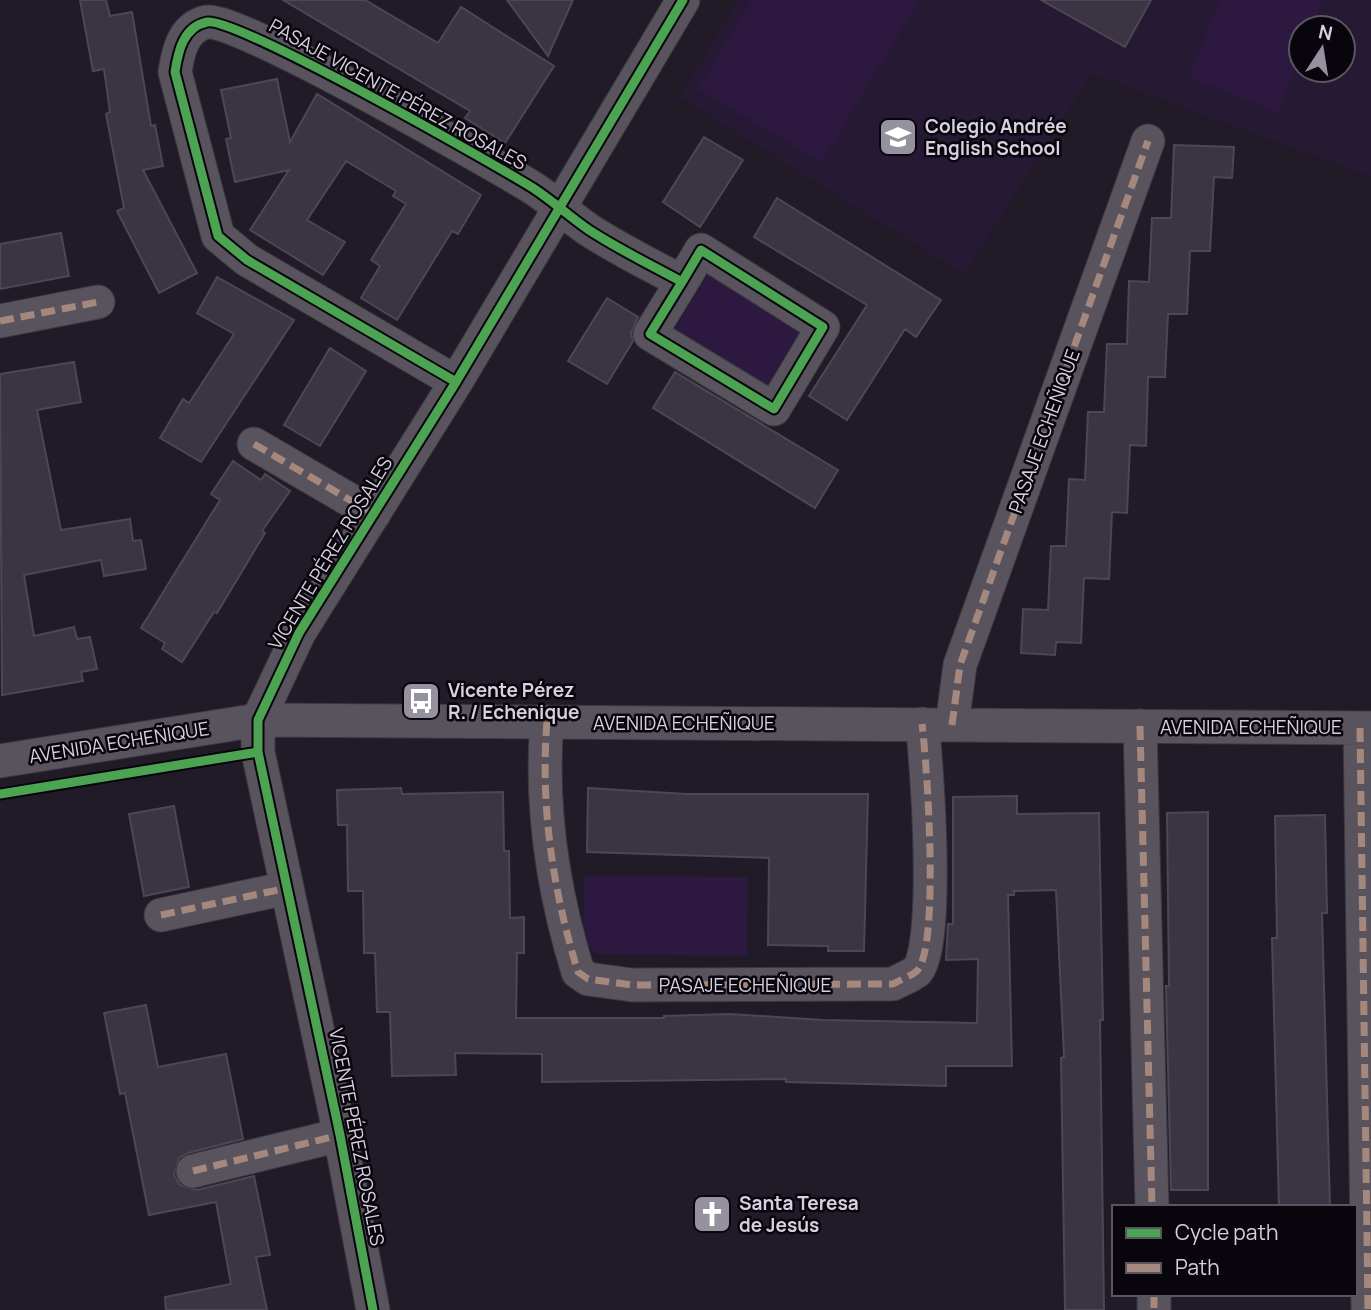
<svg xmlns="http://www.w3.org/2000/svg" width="1371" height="1310" font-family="Manrope,sans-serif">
	<rect width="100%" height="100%" fill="#201b26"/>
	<!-- built -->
	<path fill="#251933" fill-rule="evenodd" d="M737 0H1371V177L1092 74 964 275 679 97ZM1301 28H1343V70H1301Z"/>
	<!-- green -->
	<path fill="#2d1940" d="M752 0H920L821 162 698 89Z
		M1220 0H1323L1311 28H1301V54L1278 113 1189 77Z
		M709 273 806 330 771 387 675 329Z
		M584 876 748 877 747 956 597 954 583 940Z"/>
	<!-- building -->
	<path fill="#3b3443" stroke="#4c4752" stroke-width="2" d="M80 0H106L110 16 132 12 151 126 155 125 163 166 143 170 197 273 159 293 117 211 124 208 106 114 110 112 104 69 93 71Z
		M283 0H365L438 43 461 7 554 66 505 143 465 118 470 111Z
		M507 0H573L548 56Z
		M1041 0H1151L1125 47Z
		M277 79 290 142 317 94 481 195 458 234 452 231 397 320 361 298 380 266 371 260 406 204 393 196 396 191 346 161 307 220 345 242 323 275 250 230 289 170 235 182 226 139 231 138 221 90Z
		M704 137 743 160 700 227 663 202Z
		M1174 145 1234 147 1232 178 1214 177 1210 251H1190L1187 314H1168L1165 377H1148L1146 446 1130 445 1127 513 1112 512 1109 579 1084 578 1081 643 1056 642 1055 655 1021 653 1023 609 1048 610 1051 546H1066L1069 479 1085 480 1088 412H1104L1107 344H1127L1129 281 1149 282 1152 218H1171Z
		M777 198 941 300 916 337 905 329 847 420 809 396 867 305 754 237Z
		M61 233 69 276 0 289V244Z
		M217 277 294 320 201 462 160 438 183 399 189 403 234 334 197 313Z
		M607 298 638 317 631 333 633 341 607 384 568 361Z
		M330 348 366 371 320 446 284 425Z
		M74 362 81 402 37 410 61 530 130 519 133 541 141 540 146 569 104 576 101 560 24 575 34 636 74 627 77 639 90 637 97 669 81 672 83 681 2 695 0 374Z
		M675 372 838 470 815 508 653 408Z
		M233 461 261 480 265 474 290 491 262 531 265 533 217 613 214 612 182 662 162 649 165 643 141 628 220 500 211 494Z
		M401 788 402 794 503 792 504 851H509L510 918 524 917V953H517L516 1018H664V1016L730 1014 823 1020 977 1023 978 959 946 960 948 924H953V797L1017 796V814L1099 813 1103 1020H1100L1104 1310H1065L1061 1058 1064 1057 1056 890 1014 891V895H1008L1012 1066H946V1086L786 1082V1079L542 1082V1054L455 1053 456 1075 392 1076 390 1012H377L375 953H364L363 891H348L347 825H338L337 790Z
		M588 788 686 794H868L864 951H828V946L768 945 769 858 587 852Z
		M174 806 189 887 144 896 129 814Z
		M1208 812V1190H1171L1166 986H1169L1167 813Z
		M1325 815 1327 913H1322L1330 1207H1279L1272 938H1277L1275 816Z
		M146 1005 158 1067 226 1054 243 1139 188 1153 179 1158 174 1175 180 1185 197 1190 254 1176 270 1255 256 1257 267 1310H166L165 1297 231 1284 216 1202 149 1215 125 1093 120 1094 104 1013Z"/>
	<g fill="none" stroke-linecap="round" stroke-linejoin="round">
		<defs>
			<path id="minor" d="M0 321 98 302
				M456 382 247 260 218 236 175 72C178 52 183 27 207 22 235 16 494 164 533 188 553 201 570 217 589 230 618 249 651 265 682 282L701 250 823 327 774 409 650 334 682 282
				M254 444 374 514
				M547 722C540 806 553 891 578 972L588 979 632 985 893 984C900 980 911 976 917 971 940 946 927 763 922 724
				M952 725 960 665 1148 141
				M1140 726 1152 1207
				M1360 728 1368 1310
				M0 761 258 720 1371 728
				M161 915 287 888
				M193 1171 340 1135
				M1154 1294V1310
				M373 1310 340 1135 258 752V720L299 633 456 382 683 0"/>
		</defs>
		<!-- minor casing -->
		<use href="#minor" stroke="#3b3740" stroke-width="35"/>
		<!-- minor -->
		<use href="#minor" stroke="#58535d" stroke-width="33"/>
		<!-- quiet -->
		<path stroke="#a5887d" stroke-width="7" stroke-dasharray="14 7" stroke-linecap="butt" d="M0 321 98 302
			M254 444 374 514
			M547 722C540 806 553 891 578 972L588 979 632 985 893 984C900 980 911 976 917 971 940 946 927 763 922 724
			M952 725 960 665 1148 141
			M1140 726 1152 1207
			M1360 728 1368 1310
			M161 915 287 888
			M193 1171 340 1135
			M1154 1294V1310"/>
		<defs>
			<path id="cycleway" d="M456 382 247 260 218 236 175 72C178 52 183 27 207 22 235 16 494 164 533 188 553 201 570 217 589 230 618 249 651 265 682 282L701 250 823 327 774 409 650 334 682 282
				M0 794 258 752
				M373 1310 340 1135 258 752V720L299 633 456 382 683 0"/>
		</defs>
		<!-- cycleway casing -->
		<use href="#cycleway" stroke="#08050d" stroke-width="13"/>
		<!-- cycleway -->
		<use href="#cycleway" stroke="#4ca352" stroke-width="9"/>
	</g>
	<!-- icons -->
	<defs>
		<symbol id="school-square" viewBox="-11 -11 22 22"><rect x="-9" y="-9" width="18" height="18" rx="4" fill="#96919e" stroke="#08050d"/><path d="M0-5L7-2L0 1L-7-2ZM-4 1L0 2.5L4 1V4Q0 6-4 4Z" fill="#fff"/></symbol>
		<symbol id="bus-square" viewBox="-11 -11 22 22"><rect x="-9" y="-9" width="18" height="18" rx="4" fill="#96919e" stroke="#08050d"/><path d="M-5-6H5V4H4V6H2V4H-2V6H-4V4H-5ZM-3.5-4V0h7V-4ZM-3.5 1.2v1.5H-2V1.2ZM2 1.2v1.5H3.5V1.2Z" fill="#fff"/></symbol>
		<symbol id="church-square" viewBox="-11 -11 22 22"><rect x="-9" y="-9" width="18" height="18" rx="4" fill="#96919e" stroke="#08050d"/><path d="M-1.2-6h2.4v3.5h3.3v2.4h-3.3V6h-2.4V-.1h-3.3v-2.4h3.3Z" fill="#fff"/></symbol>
	</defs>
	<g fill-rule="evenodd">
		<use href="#school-square" x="876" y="115" width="44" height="44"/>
		<use href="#bus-square" x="399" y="679" width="44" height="44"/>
		<use href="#church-square" x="690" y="1192" width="44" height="44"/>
	</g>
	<g text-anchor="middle" stroke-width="5" stroke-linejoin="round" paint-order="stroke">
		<!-- street labels -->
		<g font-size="19" fill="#d6d0df" stroke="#08050d">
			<text transform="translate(398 94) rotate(29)" y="7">PASAJE VICENTE PÉREZ ROSALES</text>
			<text transform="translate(1044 431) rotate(-70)" y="7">PASAJE ECHEÑIQUE</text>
			<text transform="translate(330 553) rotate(-59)" y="7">VICENTE PÉREZ ROSALES</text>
			<text x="684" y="730">AVENIDA ECHEÑIQUE</text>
			<text x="1251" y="734">AVENIDA ECHEÑIQUE</text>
			<text transform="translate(119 742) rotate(-9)" y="7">AVENIDA ECHEÑIQUE</text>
			<text x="745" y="992">PASAJE ECHEÑIQUE</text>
			<text transform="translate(357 1137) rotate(79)" y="7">VICENTE PÉREZ ROSALES</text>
		</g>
		<!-- poi labels -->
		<g font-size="19" font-weight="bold" fill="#d6d0df" stroke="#08050d" text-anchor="start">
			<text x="925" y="133">Colegio Andrée<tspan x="925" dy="22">English School</tspan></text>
			<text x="448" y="697">Vicente Pérez<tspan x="448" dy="22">R. / Echenique</tspan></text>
			<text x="739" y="1210">Santa Teresa<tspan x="739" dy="22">de Jesús</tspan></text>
		</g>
	</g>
	<!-- legend -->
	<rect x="1112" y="1205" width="245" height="91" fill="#08050d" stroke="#5a5661" stroke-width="2"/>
	<rect x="1126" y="1228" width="35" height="10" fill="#4ca352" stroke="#5a5661" stroke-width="2"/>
	<text x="1175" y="1240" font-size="21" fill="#d6d0df">Cycle path</text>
	<rect x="1126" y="1263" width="35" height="10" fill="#a5887d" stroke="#5a5661" stroke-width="2"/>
	<text x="1175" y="1275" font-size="21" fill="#d6d0df">Path</text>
	<!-- north arrow -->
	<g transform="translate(1322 49) rotate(12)"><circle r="33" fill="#08050d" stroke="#5a5661" stroke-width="2"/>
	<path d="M0-5L12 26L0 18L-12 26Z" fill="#96919e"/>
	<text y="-10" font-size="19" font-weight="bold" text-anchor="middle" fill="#d6d0df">N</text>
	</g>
</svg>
